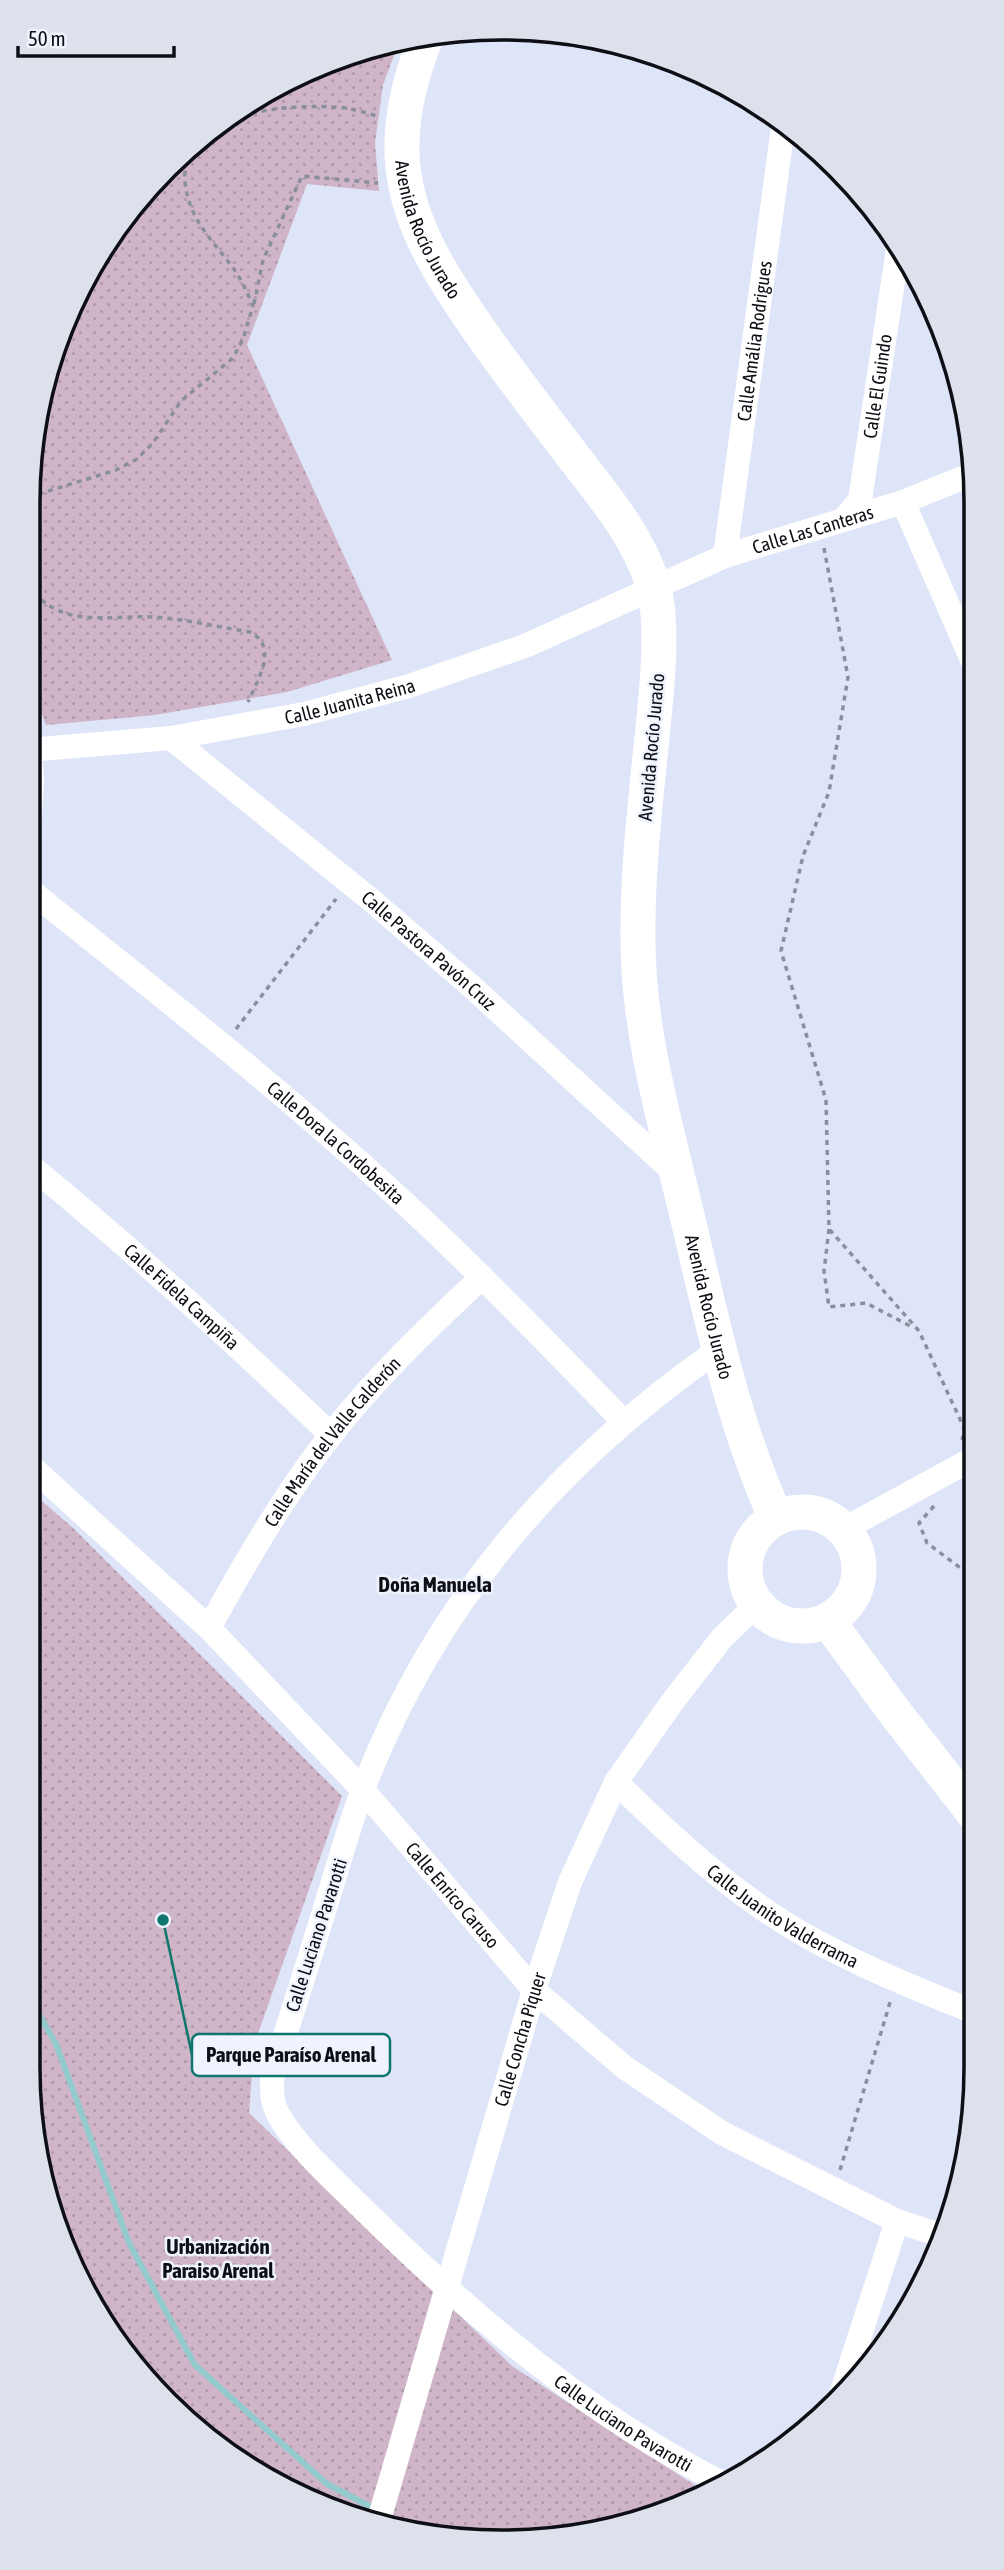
<svg xmlns="http://www.w3.org/2000/svg" width="1004" height="2570" font-family="'Asap Condensed',sans-serif">
	<defs>
		<pattern id="grass-dots" width="8" height="8" patternUnits="userSpaceOnUse" patternTransform="scale(1.75)"><rect width="8" height="8" fill="#cfb5c7"/><path d="M2 2h.1M6 6h.1" fill="none" stroke="#b19aaa" stroke-width="1.8" stroke-linecap="round"/></pattern>
	</defs>
	<rect width="100%" height="100%" fill="#dee5f8"/>
	<!-- grass -->
	<path fill="url(#grass-dots)" d="M399 42 383 85 375 143 379 191 307 184 247 345 392 660 287 692 155 715 46 725 28 676V502L44 379 77 292 126 213 190 145 265 91 350 53Z
		M28 1489 73 1528 342 1796 254 2045 249 2113 512 2366 696 2486 710 2492 684 2506 595 2533 440 2538 350 2517 265 2479 145 2380 91 2305 53 2221 28 2068Z"/>
	<g fill="none" stroke-linecap="round" stroke-linejoin="round">
		<!-- stream -->
		<path stroke="#92cace" stroke-width="6" d="M28 1995 56 2044 129 2243 195 2365 327 2484 375 2509
			M388 2516 422 2534"/>
		<!-- path -->
		<path stroke="#8a8f9d" stroke-width="3.5" stroke-dasharray="5 5" stroke-linecap="butt" d="M254 304 263 260 302 176 378 183
			M29 497 116 470 137 459 153 443 181 401 233 358 243 339 253 306C248 294 243 283 236 272 220 249 197 228 189 201 160 111 287 102 346 108 356 110 367 113 377 116
			M824 548 848 677 829 792 803 856 781 951 826 1100 829 1229 919 1331 965 1430 962 1440
			M28 585C61 630 106 615 153 617 185 619 218 627 250 632 279 647 258 679 248 702
			M236 1029 336 899
			M829 1229 824 1271 829 1307 866 1303 914 1328
			M934 1506 919 1523 927 1543 975 1579
			M840 2170 891 1999"/>
		<!-- street -->
		<g stroke="#fff" stroke-width="24">
			<path d="M903 502 972 660"/>
			<path id="s1" d="M844 519 860 500 898 249"/>
			<path id="s2" d="M725 556 783 127"/>
			<path d="M28 723 32 780 28 857"/>
			<path id="s3" d="M171 738 371 900 471 986 678 1176"/>
			<path id="s4" d="M28 750 171 738 304 714 409 686 525 646 725 556 903 502 972 474"/>
			<path id="s5" d="M28 889C165 998 302 1106 429 1226 496 1289 559 1355 623 1421"/>
			<path id="s6" d="M28 1164C134 1250 233 1341 331 1435"/>
			<path id="s7" d="M718 1350C556 1463 435 1603 363 1789 351 1820 342 1853 332 1885 313 1948 293 2010 273 2073 271 2087 271 2101 278 2114 295 2146 337 2183 363 2209 470 2314 589 2416 724 2484"/>
			<path id="s8" d="M28 1464 209 1628 363 1790 534 1990 624 2067 722 2133 897 2221 943 2236"/>
			<path d="M844 1529 974 1458"/>
			<path id="s9" d="M209 1628C246 1561 284 1495 331 1435 376 1377 429 1327 482 1277"/>
			<path id="s10" d="M616 1782C679 1844 745 1905 825 1946 874 1972 925 1992 976 2013"/>
			<path d="M842 2391 897 2221"/>
			<path id="s11" d="M378 2523 534 1990 570 1882 616 1782 673 1701 722 1638 757 1604"/>
		</g>
		<!-- secondary -->
		<g stroke="#fff" stroke-width="35">
			<path id="s12" d="M427 35C412 72 401 111 402 151 403 219 442 276 479 330 511 376 545 419 579 464 608 501 639 539 653 585 664 622 657 688 653 727 646 798 637 870 638 941 638 1027 663 1115 683 1199 710 1309 729 1413 776 1518"/>
			<circle cx="802" cy="1569" r="57"/>
			<path d="M828 1621 893 1710 975 1815"/>
		</g>
	</g>
	<g text-anchor="middle" stroke-width="5" stroke-linejoin="round" paint-order="stroke">
		<!-- street labels -->
		<g font-size="19" fill="#0d0f15" stroke="#eef3fe">
			<text dy="7" stroke="none"><textPath href="#s12" startOffset="203">Avenida Rocío Jurado</textPath></text>
			<text dy="7" stroke="none"><textPath href="#s2" startOffset="217">Calle Amália Rodrigues</textPath></text>
			<text dy="7" stroke="none"><textPath href="#s1" startOffset="140">Calle El Guindo</textPath></text>
			<text dy="7" stroke="none"><textPath href="#s4" startOffset="821">Calle Las Canteras</textPath></text>
			<text dy="7" stroke="none"><textPath href="#s4" startOffset="326">Calle Juanita Reina</textPath></text>
			<text transform="translate(651 747) rotate(-85)" y="7">Avenida Rocío Jurado</text>
			<text dy="7" stroke="none"><textPath href="#s3" startOffset="334">Calle Pastora Pavón Cruz</textPath></text>
			<text dy="7" stroke="none"><textPath href="#s5" startOffset="399">Calle Dora la Cordobesita</textPath></text>
			<text dy="7" stroke="none"><textPath href="#s6" startOffset="203">Calle Fidela Campiña</textPath></text>
			<text dy="7" stroke="none"><textPath href="#s12" startOffset="1358">Avenida Rocío Jurado</textPath></text>
			<text dy="7" stroke="none"><textPath href="#s9" startOffset="224">Calle María del Valle Calderón</textPath></text>
			<text dy="7" stroke="none"><textPath href="#s8" startOffset="606">Calle Enrico Caruso</textPath></text>
			<text dy="7" stroke="none"><textPath href="#s10" startOffset="215">Calle Juanito Valderrama</textPath></text>
			<text transform="translate(316 1935) rotate(-72)" y="7">Calle Luciano Pavarotti</text>
			<text dy="7" stroke="none"><textPath href="#s11" startOffset="504">Calle Concha Piquer</textPath></text>
			<text dy="7" stroke="none"><textPath href="#s7" startOffset="1379">Calle Luciano Pavarotti</textPath></text>
		</g>
		<!-- neighbourhood labels -->
		<g font-size="21" font-weight="bold" fill="#0d0f15" stroke="#eef3fe">
			<text x="435" y="1592">Doña Manuela</text>
			<text x="218" y="2254">Urbanización<tspan x="218" dy="24">Paraiso Arenal</tspan></text>
		</g>
	</g>
	<!-- crop -->
	<path d="M0 0H1004V2570H0ZM502 40H502A462 462 0 0 1 964 502V2068A462 462 0 0 1 502 2530H502A462 462 0 0 1 40 2068V502A462 462 0 0 1 502 40Z" fill="#dce1eb" fill-rule="evenodd"/>
	<path fill="none" stroke="#0d0f15" stroke-width="3.5" d="M502 40H502A462 462 0 0 1 964 502V2068A462 462 0 0 1 502 2530H502A462 462 0 0 1 40 2068V502A462 462 0 0 1 502 40Z"/>
	<!-- callouts -->
	<path fill="none" stroke="#0f766e" stroke-width="2.5" d="M163 1920L192 2055"/>
	<circle fill="#0f766e" stroke="#eef3fe" stroke-width="2.5" cx="163" cy="1920" r="7"/>
	<rect fill="#eef3fe" stroke="#0f766e" stroke-width="2.5" x="192" y="2034" width="198" height="42" rx="7"/>
	<g font-size="21" text-anchor="middle" font-weight="bold" fill="#0d0f15">
		<text x="291" y="2062">Parque Paraíso Arenal</text>
	</g>
	<!-- scale -->
	<path d="M18 46v10h156v-10" fill="none" stroke="#0d0f15" stroke-width="3.5"/>
	<text x="28" y="46" font-size="21" fill="#0d0f15" stroke="#eef3fe" stroke-width="5" paint-order="stroke">50 m</text>
</svg>
